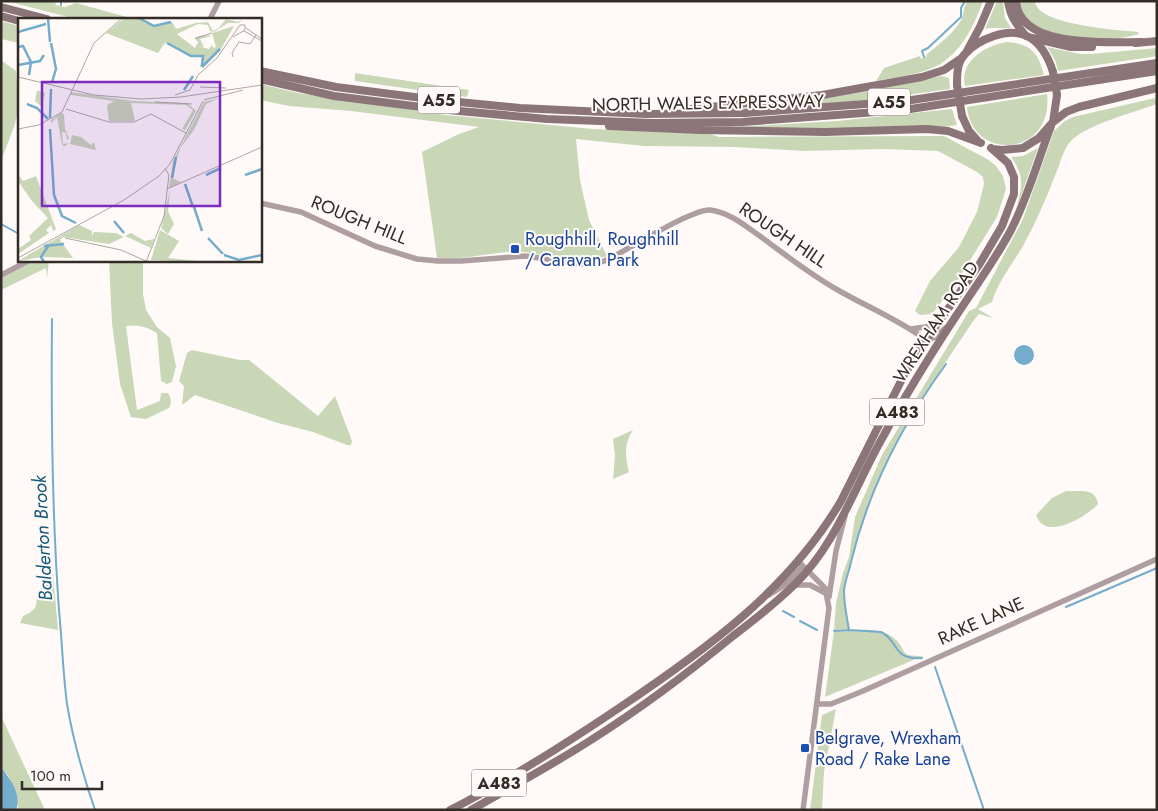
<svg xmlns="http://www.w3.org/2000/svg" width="1158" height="811" font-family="Jost,sans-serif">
	<rect width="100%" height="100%" fill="#fffaf8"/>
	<!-- green -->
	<path fill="#c9d7b7" d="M6 1H55L56 5 65 7 76 3 134 19H76Z
		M967 1H983C975 23 963 49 943 62 927 74 896 77 876 81L884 68 920 56 921 59 927 56 926 55C936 47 956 31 961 20 964 15 963 9 967 1Z
		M997 1H1003L1005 18 1011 28C1001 29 994 27 985 29Z
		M1019 1H1035C1036 25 1118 30 1138 32L1139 34C1109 43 1058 41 1032 23 1029 21 1025 19 1023 16 1021 12 1020 6 1019 1Z
		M1 21 19 26V43L1 39Z
		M1007 42C1031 44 1038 52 1044 75L965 86C959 62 985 45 1007 42Z
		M1047 47 1080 54H1091L1157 48V56L1058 71 1055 60Z
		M1 60 16 71 19 109 14 127 1 161Z
		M355 73 469 90 467 97 355 81Z
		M941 76 949 78 950 89C879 99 808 108 737 109L863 92Z
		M260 84 298 93 446 115 593 129 707 133 719 137 944 136 987 159 996 166 1003 176 1006 189 997 217 956 283 932 314 920 315 915 311 930 281 959 247 977 212 984 184 983 177 977 172 938 151 883 149 804 151 735 147 644 146 576 139 580 180 589 220 607 256 591 261H576L524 252H506L461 258H437L422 152 459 134 479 127 351 111 289 106 260 100Z
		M1047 94C1054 157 972 162 967 107Z
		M1155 98 1157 104C1135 112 1085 125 1070 142 1063 150 1060 164 1056 173 1046 199 1036 222 1023 246 1012 265 998 281 992 302L978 309 993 318 979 314 974 320C924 393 873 471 852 558 849 569 844 581 844 591 843 603 847 617 849 629L834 630 836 603 843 573 849 557 855 517 882 455 969 311 976 308 1023 219 1054 131 1065 121 1073 117Z
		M952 109 957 125 942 127 800 130 719 128 837 121Z
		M1038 148 1016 210C1022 186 1025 177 1011 157L1023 156Z
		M36 260H49L47 278 46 268 1 290V278Z
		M109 260H143V294L146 310 157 327 170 338 176 366 172 382 167 384 161 381 157 333C148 327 137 324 126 326L137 410 160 401 161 393H168C171 398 172 403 169 408L146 419 131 417 120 384 112 323Z
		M192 350 240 360H249L318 416 335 396 352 441 351 445H347L313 432 278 423 195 395 182 405 184 386 179 381 187 353Z
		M633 430C624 444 625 456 629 472L613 479 615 456 613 439Z
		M1066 491C1081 492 1095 487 1098 504 1086 517 1045 542 1036 515L1052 498Z
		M53 574 58 630 20 623 23 616C42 608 33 604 40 590 42 584 49 579 53 574Z
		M849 630C864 630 883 628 895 639 909 652 897 656 923 656L825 697 834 631Z
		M836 709 824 772 822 810H810L822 715Z
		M1 716 45 810H16L18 807 9 777 1 767Z"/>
	<!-- water -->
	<path fill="#74accb" d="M1014 355a10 10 0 1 1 20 0a10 10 0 1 1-20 0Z
		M1 767C10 779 22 794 16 810L1 809Z"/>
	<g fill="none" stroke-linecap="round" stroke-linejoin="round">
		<!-- stream -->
		<path stroke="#74accb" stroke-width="2" d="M61 1V5
			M924 57 922 51 928 48 961 17V8L965 1
			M1 224 19 234
			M52 319C51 416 52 513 59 610 62 641 63 673 67 704 73 740 83 775 95 810
			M1066 607 1157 568
			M783 611 794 617
			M800 621 817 630
			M849 630C847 618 844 604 844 592 844 583 849 572 851 562 868 491 903 423 946 364
			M834 631 849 630 881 632C900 641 891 660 922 658
			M935 667 984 810"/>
		<!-- secondary -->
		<path stroke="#af9ea1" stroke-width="5.5" d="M210 19 219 1
			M260 203 301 212 375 246 417 259 438 261H461L525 256 582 264H597L611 258C630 248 692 209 710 210 728 212 743 224 757 234 783 253 808 273 836 289 865 306 898 319 926 340L936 337 945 328
			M1 275 30 260
			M911 329 932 326 937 323
			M799 562 825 588 829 608 803 810
			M794 585H810L827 594
			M769 595 785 585 803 566
			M829 597 836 551 845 516
			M817 704H831L863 691 1157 559"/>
		<!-- highway -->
		<path stroke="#8c7579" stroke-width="8" d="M1008 1C1010 16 1016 24 1026 36
			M1016 1C1019 49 1108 42 1141 42
			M1 7 47 19
			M1 16 19 21
			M1032 38 1071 47H1092
			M1136 43 1157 41
			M967 51 980 27 991 1
			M260 71 336 87 438 100 520 108 646 114 745 113 905 101 1157 63
			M260 79 334 96 437 109 547 119 653 123 742 122 904 110 1157 71
			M957 85C957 75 957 63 964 55 978 39 1009 26 1029 37 1041 44 1049 59 1053 72
			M692 109 822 95 922 77 944 70 963 57
			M962 116 969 131 977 140
			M1053 122 1066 112 1079 107 1157 88
			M609 126 700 130 825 132 927 129 948 131 981 143
			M993 149 1002 150 1023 148 1039 138 1053 122 1057 95
			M450 810C509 780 564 745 619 708 704 651 788 591 841 501L905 373 926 340 979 265 1002 226 1014 194V177L1008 163 991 148
			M471 810C511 787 552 765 591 740 640 709 688 673 733 636 754 620 775 604 794 585 837 544 855 485 884 435 906 394 931 354 956 316 975 287 995 260 1011 230 1028 197 1038 160 1051 126"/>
		<!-- highway-bridge -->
		<path stroke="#8c7579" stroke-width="8" d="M1053 72 1057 95
			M957 85 962 116"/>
	</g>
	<!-- markers -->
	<g fill="#1a4fb4" stroke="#fffaf8" stroke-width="2">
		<rect x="510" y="244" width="10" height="10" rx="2.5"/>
		<rect x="800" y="743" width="10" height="10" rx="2.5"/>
	</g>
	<g text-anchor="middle" stroke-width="4" stroke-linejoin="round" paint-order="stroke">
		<!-- shield labels -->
		<g fill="#fffaf8" stroke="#706a65" stroke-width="1">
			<rect x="418" y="86.5" width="42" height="27" rx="4"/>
			<rect x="868" y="88.5" width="42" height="27" rx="4"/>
			<rect x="869.5" y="398.5" width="55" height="27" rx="4"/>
			<rect x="471.5" y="769.5" width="55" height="27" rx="4"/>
		</g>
		<g font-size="16" font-weight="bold" fill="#332c26">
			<text x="439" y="106">A55</text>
			<text x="889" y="108">A55</text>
			<text x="897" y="418">A483</text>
			<text x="499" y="789">A483</text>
		</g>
		<!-- street labels -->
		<g font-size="18" fill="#332c26" stroke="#fffaf8">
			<text transform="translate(708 103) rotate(-1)" y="6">NORTH WALES EXPRESSWAY</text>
			<text transform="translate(359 220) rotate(22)" y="6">ROUGH HILL</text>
			<text transform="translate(783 235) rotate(34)" y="6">ROUGH HILL</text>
			<text transform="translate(936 322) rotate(-57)" y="6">WREXHAM ROAD</text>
			<text transform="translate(981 621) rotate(-24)" y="6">RAKE LANE</text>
		</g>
		<!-- transit labels -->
		<g font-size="18" fill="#164399" stroke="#fffaf8" text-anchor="start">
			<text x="525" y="245">Roughhill, Roughhill<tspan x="525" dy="21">/ Caravan Park</tspan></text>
			<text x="815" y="744">Belgrave, Wrexham<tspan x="815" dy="21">Road / Rake Lane</tspan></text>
		</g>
		<!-- water labels -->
		<g font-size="19" font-style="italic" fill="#135979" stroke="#fffaf8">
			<text transform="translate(42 538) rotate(-93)" y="7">Balderton Brook</text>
		</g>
	</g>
	<!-- overview -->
	<g transform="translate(18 18)">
		<rect width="244" height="244" fill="#fffaf8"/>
		<path d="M106 0H121L136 8 154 4 158 11 178 5 190 4 195 13 201 10 208 1 220 4 225 1 221 5H210L196 14 192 13 190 7 180 6 159 16 177 30 180 24 176 20 191 17 193 18 182 21 186 29 180 28 191 31 194 27 195 30 198 29 194 15 216 8 203 31 182 50 184 38 173 39 152 26 147 25 140 35 88 15ZM19 72 27 75 24 89 17 83ZM53 74 115 83 169 85 178 93 167 112 164 111 175 92 168 87 113 85 117 103H91L89 87 96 83 53 77ZM202 80 188 86 176 112 163 129 154 154V160L163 164 151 170 155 143 186 84ZM43 95 46 96 47 111 51 120 49 122 48 115 44 114 45 126 51 125 47 128H45L43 122 39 99 33 105V114V102ZM54 117 63 119 73 127 76 124 78 132 52 126ZM0 156 5 163 18 158 38 211 35 213 33 207 28 212 31 215 0 236V231L13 222 11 218 30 200 14 183 0 163ZM152 172 150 193 156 206 150 216 143 210ZM61 207 74 213V218L76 214 98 215 106 219 91 226 45 219 42 222 55 240 23 239 0 243ZM142 212 161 223 150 240 189 244 133 242ZM113 215 127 223 136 221 133 230 107 218Z" fill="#c9d7b7"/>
		<path fill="none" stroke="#74accb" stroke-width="2.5" d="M30 0 32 24M121 0 136 8 153 4M0 14 28 6M33 25 38 51 34 64M149 25 173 38H185L184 48M0 29 5 28 13 44 11 57M0 47 22 43 26 37M184 49 202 31M166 72 175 58M9 86 19 90 30 101M32 100 33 71M32 111 36 177 44 198 58 205M188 157 203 150M227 157 244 151M154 160 158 139M167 166 175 189M176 189 184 213M96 203 106 215M190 220 205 236M26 228 46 226M206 237 221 242 244 237M26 244 23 239 31 227"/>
		<path fill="none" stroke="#ada8a4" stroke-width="1" d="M228 10 244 21M226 13 244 23M185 18 178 20 194 15M215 19 227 12V7M215 39 214 35 221 24 232 26 238 17M0 59 76 77 123 81 163 79 244 67M182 69 208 70M172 72 180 57 199 40 222 7H227M157 77 172 72M186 82 225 72M137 84 174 86M48 91 91 104H116L133 96 168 115M0 111 21 107 44 94 76 25 104 0M149 171 244 129M47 220 103 232 128 243M0 240 106 182 141 158 152 146 185 83M128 244 146 198 151 157 147 150"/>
		<path fill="#7b2cbf" fill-opacity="0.15" stroke="#7b2cbf" stroke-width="2.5" d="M24 64H202V188H24Z"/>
		<rect width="244" height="244" fill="none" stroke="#332c26" stroke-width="2.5"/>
	</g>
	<!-- border -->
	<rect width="1158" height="811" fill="none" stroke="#332c26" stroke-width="5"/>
	<!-- scale -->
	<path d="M22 781v8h80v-8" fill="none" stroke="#332c26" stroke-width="2.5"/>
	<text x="30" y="781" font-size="15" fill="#332c26" stroke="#fffaf8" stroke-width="4" paint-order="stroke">100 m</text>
</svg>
